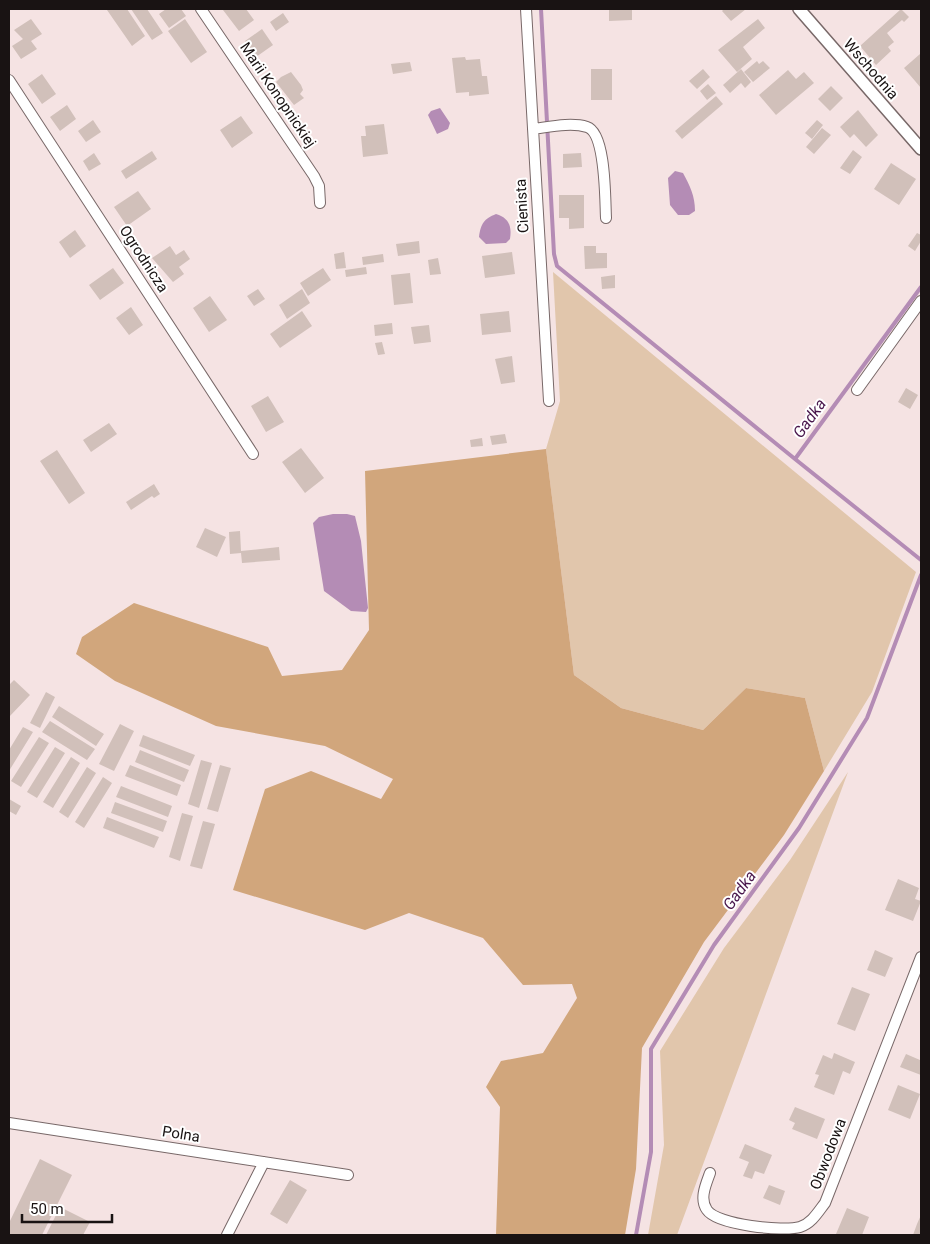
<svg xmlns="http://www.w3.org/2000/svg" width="930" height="1244" font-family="Roboto,sans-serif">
	<rect width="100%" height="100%" fill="#f5e3e3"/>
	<!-- green -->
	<path fill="#e1c6ac" d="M553 272 916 572 872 692 824 771 805 698 746 688 703 730 621 708 574 675 546 449 560 401Z
		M848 772 677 1235H648L664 1145 660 1051 724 948 790 860Z"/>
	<!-- forest -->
	<path fill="#d1a67c" d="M546 449 574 675 621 708 703 730 746 688 805 698 824 771 784 835 704 942 642 1048 636 1169 625 1235H496L500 1107 486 1087 501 1061 543 1053 577 998 572 984 523 985 483 938 409 913 365 930 233 890 265 789 311 771 381 799 393 779 325 746 216 726 115 681 76 654 82 637 134 603 268 647 282 676 342 670 369 630 365 471Z"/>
	<!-- water -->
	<path fill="#b48cb5" d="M440 108 450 123 448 129 437 134 428 115 431 111Z
		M675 171 683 173C690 186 695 196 695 211L689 215H678L670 205 668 178Z
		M496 214C509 218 512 226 510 239L506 243 486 244 479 237C481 223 484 219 496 214Z
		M333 514H347L355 516 361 541 368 608 366 612 351 611 324 591 313 523 319 517Z"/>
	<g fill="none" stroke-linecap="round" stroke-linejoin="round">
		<!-- stream -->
		<path stroke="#b48cb5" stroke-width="4" d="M541 9 554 254 557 266 795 459
			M921 287 795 459 921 560
			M636 1235 651 1152V1049L714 945 799 828 867 718 921 575"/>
	</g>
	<!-- building -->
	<path fill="#d1c0ba" d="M110 9H127L145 36 132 46 107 10Z
		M131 9H147L163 33 152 40Z
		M166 9H181L186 16 169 28 159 14Z
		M225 9H246L254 20 239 31 223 10Z
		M609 9H632V20L609 21Z
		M724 9H746L731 21 722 11Z
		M901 9 909 17 904 22 902 20 887 33 894 42 888 47 891 51 876 65 860 46Z
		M283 13 289 22 276 31 270 22Z
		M31 19 42 34 31 41 37 49 21 59 12 46 23 39 14 30Z
		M185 19 207 52 191 63 168 31Z
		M758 19 765 28 743 47 752 59 737 72 718 50Z
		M262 29 273 45 256 57 245 41Z
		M920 54 921 56V88L904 68Z
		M465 57 466 60 480 59 482 76H487L489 94 469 96V92L456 93 452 58Z
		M757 61 759 64 763 61 770 68 753 82 744 72Z
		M410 62 412 71 393 74 391 64Z
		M591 69H612V100H591Z
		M703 69 710 77 697 89 689 81Z
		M741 69 751 82 745 88 741 83 730 93 723 85Z
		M788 70 796 79 804 72 814 83 776 115 759 95Z
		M291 72 301 85 303 90 300 94 304 98 294 105 276 82 281 77Z
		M42 74 56 94 42 104 28 84Z
		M708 84 716 93 707 100 700 91Z
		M831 86 843 98 830 111 818 99Z
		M716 96 723 104 682 139 675 131Z
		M67 105 76 119 60 131 50 117Z
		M858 110 878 135 866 147 854 134 850 138 840 127Z
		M241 116 253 133 232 148 220 130Z
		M93 120 101 132 86 142 78 131Z
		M817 120 823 125 812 139 805 133Z
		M384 124 388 154 363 157 361 136H366L365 126Z
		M822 128 831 135 814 154 806 147Z
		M853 150 862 157 850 174 840 168Z
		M152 151 157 159 126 179 121 171Z
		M94 153 101 164 89 171 83 161Z
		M581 153 582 167 563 168V154Z
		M891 163 916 179 899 205 874 189Z
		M138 191 151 209 127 226 114 207Z
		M559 195H584V228L569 229V218H559Z
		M75 230 86 246 70 258 59 242Z
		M917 233 921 235V241L915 251 908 246Z
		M419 241 420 253 398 256 396 244Z
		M170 246 176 255 184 250 190 259 179 267 184 274 173 282 152 258Z
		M584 246H596V253H607V268L585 269Z
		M344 252 346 268 336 269 334 254Z
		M512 252 515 274 485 278 482 256Z
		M383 254 384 262 363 265 362 257Z
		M438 258 441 274 430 275 428 260Z
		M366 267 367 274 346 277 345 270Z
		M113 268 124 283 100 300 89 285Z
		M323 268 331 280 308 296 300 283Z
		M410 273 413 303 394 305 391 275Z
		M615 275V288L602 289 601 277Z
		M258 289 265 299 254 306 247 296Z
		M302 289 310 303 287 319 279 305Z
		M210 296 227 320 209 332 193 308Z
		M131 307 143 325 129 335 116 318Z
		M302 311 312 326 280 348 270 334Z
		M509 311 511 332 482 335 480 314Z
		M392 323 393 334 375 336 374 325Z
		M429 325 431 342 414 344 411 327Z
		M382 342 385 354 378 355 375 343Z
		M512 356 515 382 501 384 495 359Z
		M906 388 918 395 910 409 898 402Z
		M268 396 284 422 266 432 251 406Z
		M109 423 117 434 91 452 83 440Z
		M505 434 507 443 492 445 490 436Z
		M482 438 483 446 471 447 470 440Z
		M301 448 324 478 305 493 282 462Z
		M57 450 85 493 69 504 40 461Z
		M154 484 160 494 154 498 152 496 131 510 126 502Z
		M205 528 226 537 217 557 196 547Z
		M240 531 241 551 279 547 280 560 242 563 241 553 230 554 229 532Z
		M14 680 30 695 9 717V685Z
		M46 692 55 697 40 728 30 723Z
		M59 706 104 734 96 746 52 717Z
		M50 721 95 749 87 760 42 732Z
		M120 724 134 731 114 771 99 764Z
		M23 727 33 732 9 771V750Z
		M143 735 195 755 190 766 139 746Z
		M39 737 49 743 21 787 11 781Z
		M55 747 65 753 37 798 27 792Z
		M140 750 189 770 184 782 135 762Z
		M71 757 80 763 53 808 43 802Z
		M201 760 212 763 199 808 188 804Z
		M130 765 181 785 177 796 125 776Z
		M220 765 231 768 218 812 207 809Z
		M87 767 96 773 68 818 59 812Z
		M103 777 112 783 84 828 75 822Z
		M121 786 172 806 168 817 116 797Z
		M9 799 21 806 16 815 9 811Z
		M115 802 167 821 163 832 111 813Z
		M182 813 193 816 180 861 169 857Z
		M107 817 159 837 154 848 103 828Z
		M203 821 215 824 202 869 190 866Z
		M898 879 919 888 915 899 921 901 913 921 885 910Z
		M875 950 893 958 885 977 867 970Z
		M852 987 870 994 855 1031 837 1024Z
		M834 1053 855 1062 850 1074 843 1071 834 1095 814 1087 819 1075 815 1074 823 1055 832 1059Z
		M906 1054 920 1060 921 1056V1075L900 1067Z
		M898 1085 920 1094 910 1119 888 1110Z
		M795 1107 825 1119 817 1139 792 1129 795 1123 789 1120Z
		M745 1144 772 1155 764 1174 755 1171 752 1179 743 1176 749 1162 739 1158Z
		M40 1159 72 1175 42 1235H9V1223Z
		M290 1180 307 1190 287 1224 270 1214Z
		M769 1185 785 1191 780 1205 763 1198Z
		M60 1207 90 1222 83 1235H46Z
		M847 1208 869 1217 862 1235 836 1234Z
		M921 1215V1235H913L917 1224Z"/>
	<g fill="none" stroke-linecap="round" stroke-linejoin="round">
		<defs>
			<path id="minor" d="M201 9 314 176 319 186 320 203
				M526 9 549 401
				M9 80 253 454
				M533 129C549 127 571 122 587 127 606 133 605 199 606 218
				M857 390 921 301
				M9 1123 348 1175
				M710 1173C706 1184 699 1199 707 1210 717 1225 784 1232 800 1227 812 1223 818 1212 825 1203L921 957
				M227 1235 264 1162"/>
			<path id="tertiary" d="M799 9 921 149"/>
		</defs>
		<!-- minor casing -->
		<use href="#minor" stroke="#786868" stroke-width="12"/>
		<!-- tertiary casing -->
		<use href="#tertiary" stroke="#786868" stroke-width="14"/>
		<!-- minor -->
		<use href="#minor" stroke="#fff" stroke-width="10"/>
		<!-- tertiary -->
		<use href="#tertiary" stroke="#fff" stroke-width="11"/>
	</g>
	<g text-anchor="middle" stroke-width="4" stroke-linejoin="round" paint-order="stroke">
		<!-- street labels -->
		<g font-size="15" fill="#191313" stroke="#fff">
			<text transform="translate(871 69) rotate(49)" y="5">Wschodnia</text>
			<text transform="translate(278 95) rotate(56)" y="5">Marii Konopnickiej</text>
			<text transform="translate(522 206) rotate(-93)" y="5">Cienista</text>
			<text transform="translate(144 259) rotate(57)" y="5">Ogrodnicza</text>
			<text transform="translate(181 1134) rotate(9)" y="5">Polna</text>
			<text transform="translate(828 1154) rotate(-69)" y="5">Obwodowa</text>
		</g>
		<!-- water labels -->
		<g font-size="16" font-style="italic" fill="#49174c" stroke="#fff">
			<text transform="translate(809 418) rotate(-54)" y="6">Gadka</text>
			<text transform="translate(739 890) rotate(-54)" y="6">Gadka</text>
		</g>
	</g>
	<!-- border -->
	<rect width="930" height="1244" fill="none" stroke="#191313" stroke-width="20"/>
	<!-- scale -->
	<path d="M22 1214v8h90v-8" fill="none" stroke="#191313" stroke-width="2.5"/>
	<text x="30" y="1214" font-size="15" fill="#191313" stroke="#ffffff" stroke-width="4" paint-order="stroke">50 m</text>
</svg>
